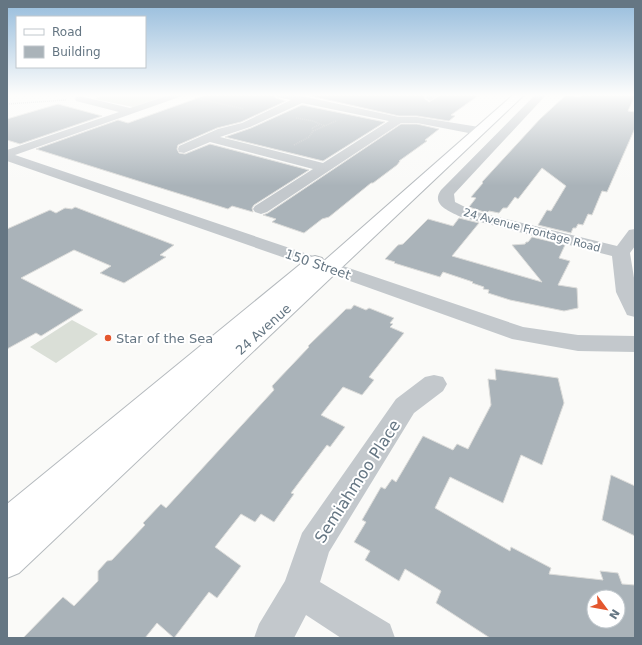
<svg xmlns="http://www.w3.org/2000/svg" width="642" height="645" font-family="'DejaVu Sans',sans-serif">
	<rect width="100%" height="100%" fill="#fafaf8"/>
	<!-- green -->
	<path fill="#dadfd7" d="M105 95H168L133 107 94 99Z
		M72 320 98 334 56 363 30 347Z"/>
	<!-- building -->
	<path fill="#aab3b9" stroke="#dcdcda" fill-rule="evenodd" d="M206 95H274L276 98 286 101 241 122 217 128 178 145 177 149 179 153 185 154 210 144 309 170 254 205 252 208 253 212 232 206 228 209 36 149 118 120 128 123Z
		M306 95H425L424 98 429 102 440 95H479L451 115 455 116 449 121 417 116H399Z
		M566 95 580 97 582 95H635L628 111 635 112V128L607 192 602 191 592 215 588 214 583 225 578 224 576 228H573L571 233 538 225 547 210 551 211 566 186 542 168 518 199 515 197 507 208H503L499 213 489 211 487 213 469 207 476 198 471 197 483 183 482 182 540 119Z
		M58 104 102 116 20 144 7 140V119Z
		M302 105 385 122 323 161 225 137 251 128Z
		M401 124H417L439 129 425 140 427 141 399 161H400L397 165 373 183H371L329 217 322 219 304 233 272 222 276 219 263 215 268 213Z
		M75 207 174 245 160 255 166 257 124 283 100 273 111 266 74 250 21 278 83 310 41 336 36 333 7 349V229L50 210 56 213 65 208 72 209Z
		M459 218 479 223 452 256 542 282 512 245 525 244 526 242H528L532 237 565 245 559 258 570 261 558 285 577 288 578 308 564 311 510 300 488 293 489 290 483 289 484 287 472 283 473 282 443 272 440 277 394 263 395 262 385 259 398 245 403 244 428 219 453 226Z
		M354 305 366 310 369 308 394 318 390 323 393 324 390 327 404 333 369 377 374 380 362 395 343 387 321 415 345 427 330 447 327 445 291 493 294 494 274 522 261 514 255 522 241 514 215 547 241 566 217 598 209 592 174 638 157 623 145 638H23L63 597 74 606 98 581V571L107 561 112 560 145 525 143 523 161 504 166 508 274 390 272 386 309 347 308 346 346 309H351Z
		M495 369 558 378 564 403 542 465 521 455 503 503 450 477 435 508 510 551 511 547 551 568 549 574 603 580 600 571 618 573 622 584 635 585V638H490L436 603 441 591 405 569 399 581 365 560 370 551 354 542 366 522 362 520 381 487 385 489 392 479 396 482 423 436 453 450 457 444 468 449 491 405 488 379 496 380ZM594 597H618V621H594Z
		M611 475 635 486V536L602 520Z"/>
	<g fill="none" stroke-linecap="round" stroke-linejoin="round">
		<defs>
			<path id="major" d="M513 95H524L19 573 7 578V504L308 258 315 256 322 258 324 261Z"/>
		</defs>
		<!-- major casing -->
		<use href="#major" stroke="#b5babe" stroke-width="2"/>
		<!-- path -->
		<path stroke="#bbbfc2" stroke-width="1.5" stroke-dasharray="1 1" stroke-linecap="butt" d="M195 98 244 109
			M7 104 66 100
			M296 118 313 121 325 126
			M313 131 336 121
			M294 145 309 137 313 131 312 128 319 125"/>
		<!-- minor -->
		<path fill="#c3c8cc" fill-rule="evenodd" d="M169 95H185L15 155 523 327 578 335 635 336V352L578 351 512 339 308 266 7 161V150L119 112 76 101 75 99 76 97 80 96 130 108Z
			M275 95H297L399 117H417L479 127 483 128 485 131 483 134 479 135 417 123H401L267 212 261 214 255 212 253 209 255 206 313 169 210 142 184 153 179 152 178 149 179 146 218 129 242 123 291 100 276 97ZM302 103 389 121 323 163 220 137 250 127Z
			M427 95H439L430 101 425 98Z
			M535 95H546L454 194 455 202 473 211 617 246 629 230 635 229V246L630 253 635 284V317L627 315 616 292 612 256 461 217C451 212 430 205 441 190Z
			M434 375 443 377 447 384 443 391 414 413 329 552 320 582 390 624 395 638H341L306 615 294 638H254L259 624 285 581 302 533 396 399 425 377Z"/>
		<!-- major -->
		<use href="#major" fill="#fff" fill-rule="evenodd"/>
	</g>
	<!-- sky -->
	<linearGradient id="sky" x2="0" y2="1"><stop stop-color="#96bcdc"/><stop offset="0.51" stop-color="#fdfdfc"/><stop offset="1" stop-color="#fdfdfc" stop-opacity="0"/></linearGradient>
	<rect width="642" height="186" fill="url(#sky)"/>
	<!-- markers -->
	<circle fill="#e4572e" stroke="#fff" stroke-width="1.5" cx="108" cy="338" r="4"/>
	<g text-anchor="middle" stroke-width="4" stroke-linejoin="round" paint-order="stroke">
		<!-- far-street labels -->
		<g font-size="11" fill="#657683" stroke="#fff">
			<text transform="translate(532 230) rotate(15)" y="4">24 Avenue Frontage Road</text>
		</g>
		<!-- street labels -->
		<g font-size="13" fill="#657683" stroke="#fff">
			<text transform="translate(318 264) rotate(19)" y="5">150 Street</text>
			<text transform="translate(263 329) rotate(-42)" y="5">24 Avenue</text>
		</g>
		<!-- poi labels -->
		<g font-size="13" fill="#657683" stroke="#fff" text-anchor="start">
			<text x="116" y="343">Star of the Sea</text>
		</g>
		<!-- near-street labels -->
		<g font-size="16" fill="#657683" stroke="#fff">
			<text transform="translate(357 481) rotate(-57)" y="6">Semiahmoo Place</text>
		</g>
	</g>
	<!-- border -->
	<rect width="642" height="645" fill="none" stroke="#657683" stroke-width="16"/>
	<!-- legend -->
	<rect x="16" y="16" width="130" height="52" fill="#ffffff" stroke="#c1c8cd"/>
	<rect x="24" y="29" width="20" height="6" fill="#ffffff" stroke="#c1c8cd"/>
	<text x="52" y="36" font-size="12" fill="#657683">Road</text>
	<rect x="24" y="46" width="20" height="12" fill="#aab3b9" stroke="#c1c8cd"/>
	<text x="52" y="56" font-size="12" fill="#657683">Building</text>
	<!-- north arrow -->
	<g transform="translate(606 609) rotate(122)"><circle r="19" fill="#ffffff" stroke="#c1c8cd"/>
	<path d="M0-3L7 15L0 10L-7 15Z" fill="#e4572e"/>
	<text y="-6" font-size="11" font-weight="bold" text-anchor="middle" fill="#657683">N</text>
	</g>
</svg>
